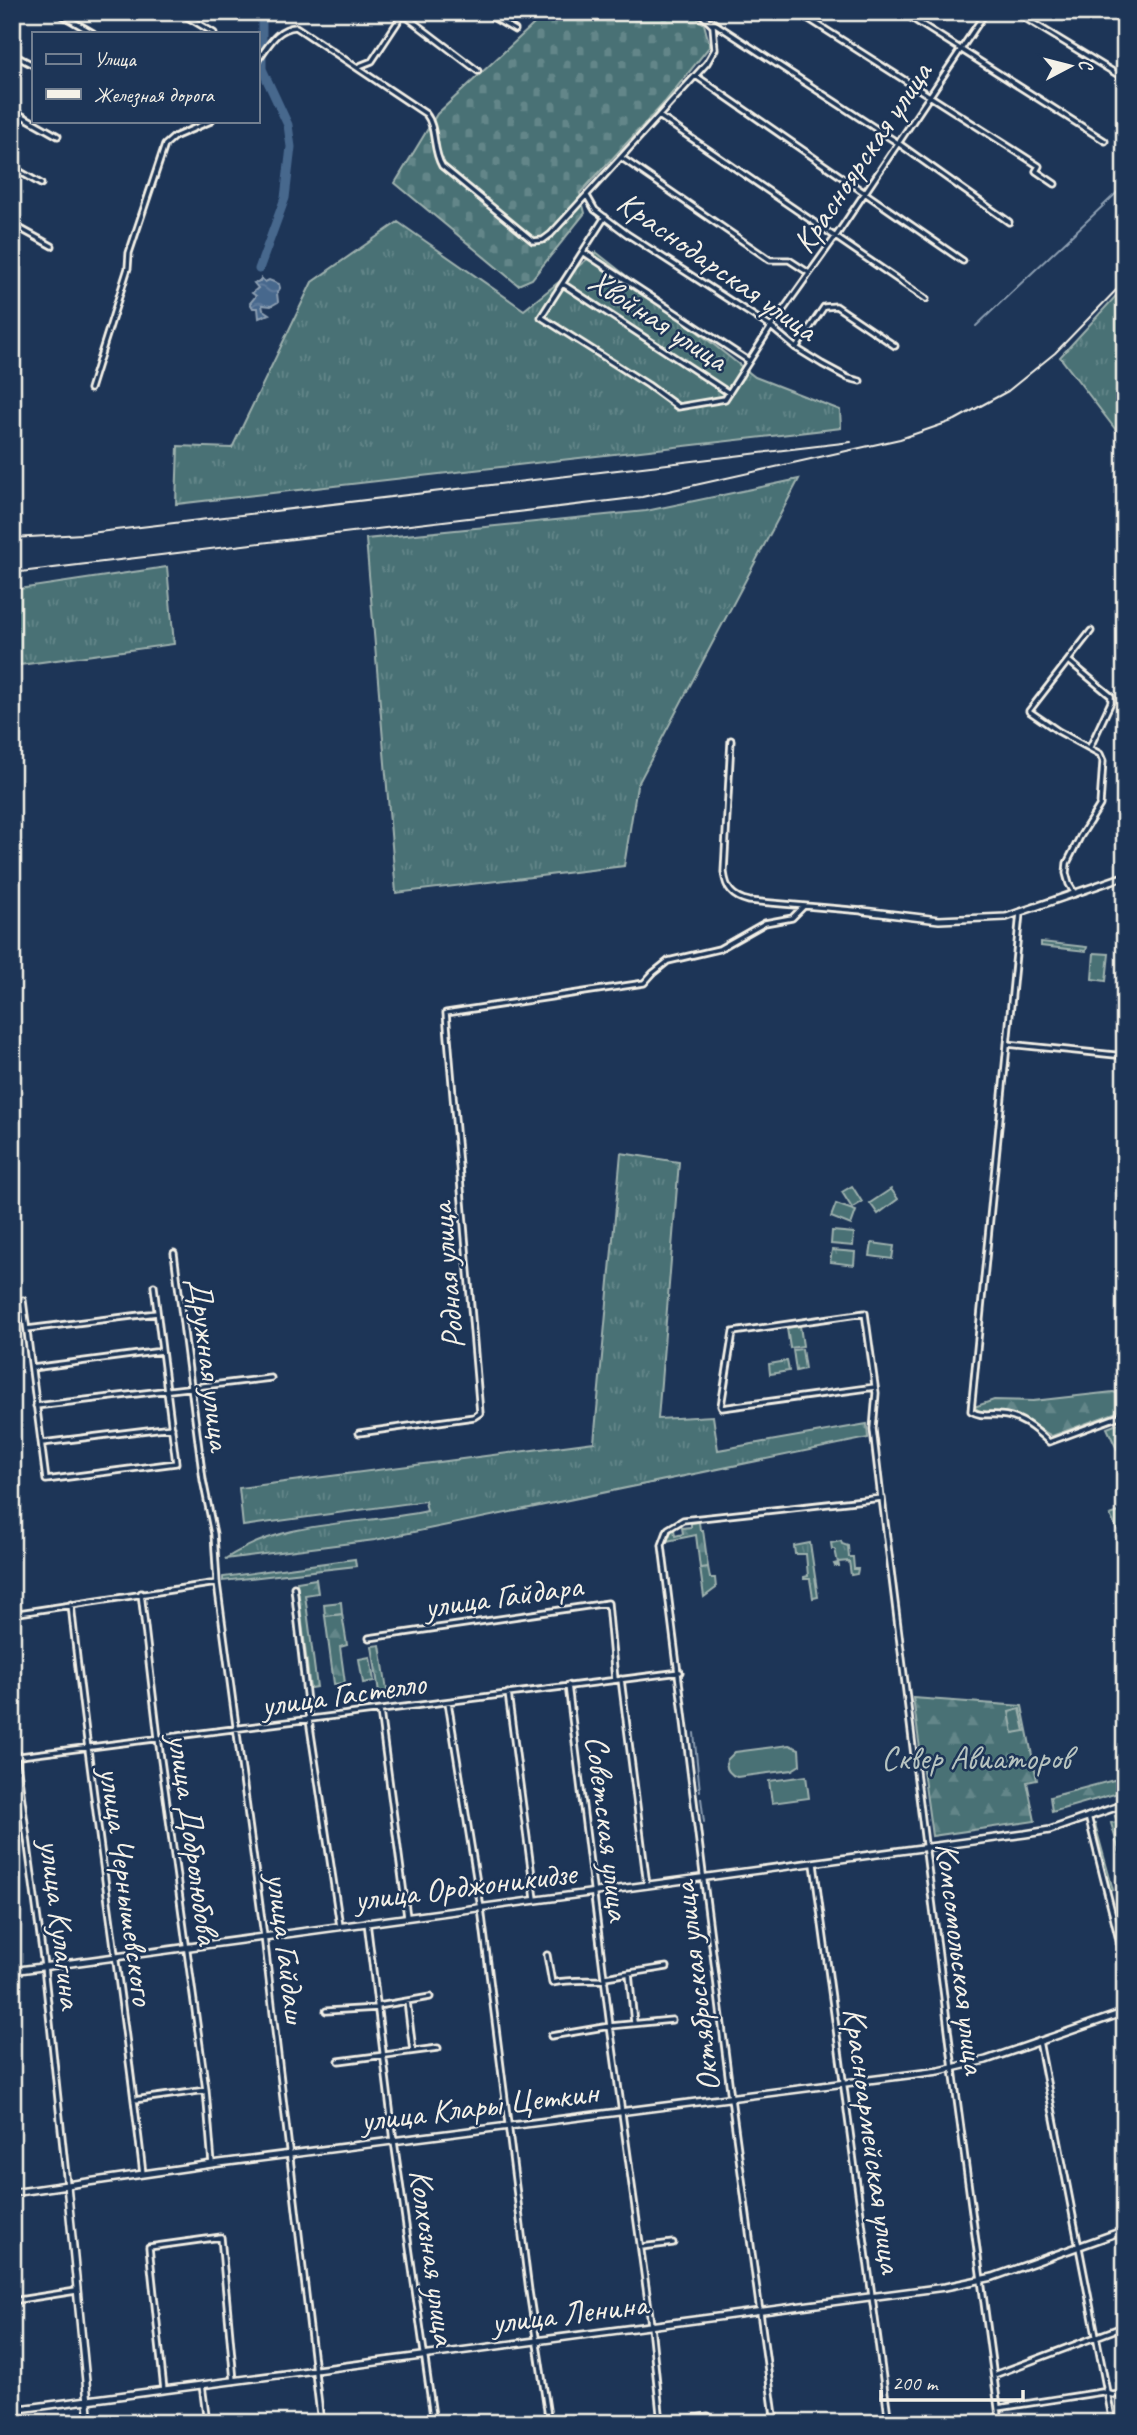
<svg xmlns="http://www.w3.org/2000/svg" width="1137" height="2435" font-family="Caveat,sans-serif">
	<defs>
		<pattern id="grass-tufts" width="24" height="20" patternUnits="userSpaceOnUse" patternTransform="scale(1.75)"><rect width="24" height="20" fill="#497175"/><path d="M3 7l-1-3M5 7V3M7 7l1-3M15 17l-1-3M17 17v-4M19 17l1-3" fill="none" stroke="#648689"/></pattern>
		<pattern id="forest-firs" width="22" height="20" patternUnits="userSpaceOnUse" patternTransform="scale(1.75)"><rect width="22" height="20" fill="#497175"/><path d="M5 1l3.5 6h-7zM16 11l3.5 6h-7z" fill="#648689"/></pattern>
		<pattern id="cemetery-stones" width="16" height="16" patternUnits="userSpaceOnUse" patternTransform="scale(1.75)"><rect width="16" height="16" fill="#497175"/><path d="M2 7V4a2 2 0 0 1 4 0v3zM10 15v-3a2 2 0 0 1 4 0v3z" fill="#648689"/></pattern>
		<pattern id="park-crowns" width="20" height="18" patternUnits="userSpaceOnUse" patternTransform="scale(1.75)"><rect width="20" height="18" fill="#497175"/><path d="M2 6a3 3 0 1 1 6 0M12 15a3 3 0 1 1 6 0" fill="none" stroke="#648689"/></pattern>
		<pattern id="water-waves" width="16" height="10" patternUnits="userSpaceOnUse" patternTransform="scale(1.75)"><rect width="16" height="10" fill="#47678d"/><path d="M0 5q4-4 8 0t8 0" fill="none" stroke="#627d9d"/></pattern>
	</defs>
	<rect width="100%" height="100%" fill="#1d3557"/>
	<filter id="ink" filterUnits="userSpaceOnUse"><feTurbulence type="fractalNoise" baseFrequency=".0143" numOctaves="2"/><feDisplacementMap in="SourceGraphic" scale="14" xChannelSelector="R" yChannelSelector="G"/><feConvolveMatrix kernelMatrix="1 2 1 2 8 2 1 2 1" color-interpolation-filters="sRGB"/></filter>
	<g filter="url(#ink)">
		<!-- grass -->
		<path fill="url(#grass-tufts)" stroke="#9eb1ae" stroke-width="2" d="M398 222 524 310 596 252 755 377 840 410 841 428 176 504 178 446 232 448 312 282Z
			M1125 286V517L1122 438 1060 357Z
			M799 479 637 786 624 866 396 893 366 539 646 511Z
			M167 567 174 644 12 666V590Z
			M621 1153 679 1162 658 1419 713 1416 718 1450 867 1424 868 1438 375 1540 225 1559C287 1518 358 1526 427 1511L425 1501 243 1526 239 1488 594 1442Z
			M1125 1421V1466L1107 1428Z
			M1125 1510V1546L1110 1515Z
			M841 1541 842 1544 848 1546 849 1557H853L854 1569H858L857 1574 851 1575 849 1561 838 1562 839 1566H835L834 1564 838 1563 835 1549H832L831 1543Z
			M810 1543 818 1597 813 1598 810 1579H804V1577L808 1576 806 1554H795L794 1546Z
			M355 1559 356 1566 223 1581V1577Z
			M708 1567 710 1578H715L716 1588 704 1597 700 1568Z"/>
		<!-- forest -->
		<path fill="url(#forest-firs)" stroke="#9eb1ae" stroke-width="2" d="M1113 1392 1125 1395V1409L1052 1436 1021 1418 981 1412 974 1407 994 1400 1033 1401Z
			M699 1522 700 1530H703L708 1567 700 1568 696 1535 667 1541V1536L674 1529 675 1536 683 1534 682 1528 691 1527V1523Z
			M316 1579 318 1593 305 1595 317 1687 310 1688 297 1582Z
			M342 1614 347 1645 340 1647 345 1683 334 1684 325 1616Z
			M380 1645 388 1697 380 1699 372 1646Z
			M370 1657 374 1681 363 1683 359 1659Z
			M913 1698 1022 1706 1037 1780 1027 1782 1035 1821 932 1836Z
			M1125 1777V1791L1052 1812 1050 1797Z
			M1125 1813V1843L1121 1845 1125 1857V1871L1111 1823 1117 1822 1115 1816Z
			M1095 1824 1113 1890H1110L1092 1825Z"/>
		<!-- cemetery -->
		<path fill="url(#cemetery-stones)" stroke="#9eb1ae" stroke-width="2" d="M547 12H689L704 24 710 46 665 102 580 193 585 213 532 279 518 285 395 183 437 114Z"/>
		<!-- park -->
		<path fill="url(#park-crowns)" stroke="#9eb1ae" stroke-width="2" d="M1041 942 1087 947 1086 951 1041 946Z
			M836 1204 856 1211 851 1225 831 1217Z
			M832 1250 855 1252 854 1265 830 1262Z
			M802 1349 805 1369 796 1371 793 1350Z
			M787 1361 789 1371 770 1374 769 1364Z
			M341 1602 342 1614 325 1616 324 1604Z"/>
		<!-- garden -->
		<path fill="#497175" stroke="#9eb1ae" stroke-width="2" d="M1094 953 1109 954 1106 981 1092 979Z
			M852 1186 862 1202 852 1208 842 1192Z
			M891 1189 898 1199 878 1214 870 1203Z
			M832 1231 854 1233 853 1246 831 1244Z
			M872 1243 894 1246 892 1259 870 1256Z
			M800 1326 803 1346 790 1348 787 1328Z
			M1020 1709 1025 1731 1013 1733 1009 1712Z
			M789 1745 799 1749 800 1765 792 1770 737 1777C729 1774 725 1769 727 1760L735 1752Z
			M806 1776 809 1798 772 1803 769 1781Z"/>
		<!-- water -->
		<path fill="url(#water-waves)" stroke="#8c9eb1" stroke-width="2" d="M261 278 265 282 269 280 279 284 280 288 277 293 278 302 271 306 262 305 263 310 269 314 259 318 258 308H253L250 303 256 296 252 293 258 288 254 283 260 281Z"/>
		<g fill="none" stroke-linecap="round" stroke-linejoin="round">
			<!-- stream -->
			<path stroke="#8c9eb1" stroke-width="2" d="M976 326 1125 185
				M694 1733 700 1791
				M701 1798 704 1822"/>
			<!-- river -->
			<path stroke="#47678d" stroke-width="9" d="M259 269 285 198 291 147 288 125 262 69V12"/>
			<defs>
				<path id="street" d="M57 12 93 33
					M179 12 214 33
					M484 12 515 30
					M798 12 1039 166 1036 171 1055 184
					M902 12 1105 141
					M1015 12 1125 79
					M403 14 478 71
					M711 21 898 143 1009 222
					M12 54 33 65
					M257 61C268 47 276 28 296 27L426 114C437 128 432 150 442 166L533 241 543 240 551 234 707 63 715 49 713 26 699 12
					M357 67 372 61 403 14
					M696 76 963 261
					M12 110 58 136
					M659 116 926 299
					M622 158 770 260H789L809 273
					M12 167 41 184
					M587 196 595 210 627 234 771 327 796 348 822 364 848 378 860 381
					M605 217 541 317 648 385 678 407 725 399 771 327 836 236 986 12
					M12 224 52 246
					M583 252 749 361
					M563 284 729 393
					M796 348 824 307 836 306 895 346
					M90 389 128 268 129 253 165 145 174 137 211 121
					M1069 661 1111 696V702L1090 747
					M731 740 724 872C726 889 732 897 749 901L863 911
					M1075 894 1069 884 1066 873 1067 863 1080 837 1100 805 1103 761 1100 754 1058 731 1029 711 1091 631
					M1020 913 971 1411C981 1417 988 1414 999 1415 1020 1416 1034 1428 1049 1442L1125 1414
					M1007 1044 1125 1056
					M174 1253 203 1480 214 1534 217 1583 264 1936 321 2423
					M23 1300 46 1480 176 1463 154 1286
					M27 1329 157 1313
					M32 1368 162 1351
					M875 1387 722 1408 721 1406 733 1332 865 1313 876 1393 873 1429 881 1498
					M36 1406 271 1378
					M359 1433 474 1417 480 1413 446 1013 644 983 653 973 668 961 719 949 765 923 792 918 804 906
					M42 1443 172 1427
					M294 1587 309 1720 340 1926
					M141 1593 158 1738 206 2090 212 2164
					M71 1604C91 1795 121 1983 143 2174
					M12 1614 217 1583
					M369 1638 608 1603 615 1680
					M621 1679 647 1885
					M568 1685 610 2026 650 2316 661 2423
					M508 1693 535 1899
					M448 1702 481 1908 529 2291 549 2423
					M380 1711 407 1917
					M12 1725 44 1966 67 2185
					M12 1757 680 1672
					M1088 1816 1125 1964
					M814 1864 889 2423
					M367 1922 394 2141 434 2423
					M547 1955 552 1983C570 1979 587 1981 605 1980
					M629 1973 634 2023
					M605 1977 667 1967
					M407 2001 413 2051
					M378 2006 430 1997
					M326 2011 378 2008
					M551 2036 610 2026 672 2020
					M1039 2041 1113 2423
					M339 2061 438 2048
					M134 2100 206 2090
					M641 2247 673 2243
					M12 2301 76 2291
					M994 2375 1125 2326
					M202 2385 207 2423
					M164 2390 149 2247 221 2237 234 2381
					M998 2408 1102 2392 1113 2395 1125 2393
					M664 2423 708 2416
					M775 2423 731 2098 662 1545 668 1529 683 1520 882 1498 953 2069 1000 2423"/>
				<path id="secondary" d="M863 911 939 920 1006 917 1125 876
					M12 1971 1025 1834 1050 1830 1125 1804
					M67 2185 90 2423
					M12 2193 212 2164 939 2071 986 2060 1125 2012
					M12 2410 945 2287 993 2277 1125 2230"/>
			</defs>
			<!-- street casing -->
			<use href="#street" stroke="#f4f1e8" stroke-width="9"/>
			<!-- secondary casing -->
			<use href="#secondary" stroke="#f4f1e8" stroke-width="10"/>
			<!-- street -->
			<use href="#street" stroke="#1d3557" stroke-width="3.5"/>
			<!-- secondary -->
			<use href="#secondary" stroke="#1d3557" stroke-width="5"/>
			<!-- rail -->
			<path stroke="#f4f1e8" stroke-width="2" d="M12 538 82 534 851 442
				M12 573 642 497 900 439 955 420 1008 391 1055 353 1125 281"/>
		</g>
	</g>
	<g text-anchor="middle" stroke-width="5" stroke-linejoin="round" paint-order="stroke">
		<!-- street labels -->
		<g font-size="33" fill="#f4f1e8" stroke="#1d3557">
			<text transform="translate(861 157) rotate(-56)" y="12">Красноярская улица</text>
			<text transform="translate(718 265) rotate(35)" y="12">Краснодарская улица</text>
			<text transform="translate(659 319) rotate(33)" y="12">Хвойная улица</text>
			<text transform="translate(446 1276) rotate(-95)" y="12">Родная улица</text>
			<text transform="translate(211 1364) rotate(83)" y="12">Дружная улица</text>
			<text transform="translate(503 1595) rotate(-8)" y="12">улица Гайдара</text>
			<text transform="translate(343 1693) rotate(-8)" y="12">улица Гастелло</text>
			<text transform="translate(609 1828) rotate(83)" y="12">Советская улица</text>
			<text transform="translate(195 1839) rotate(82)" y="12">улица Добролюбова</text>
			<text transform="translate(465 1885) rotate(-7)" y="12">улица Орджоникидзе</text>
			<text transform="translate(128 1886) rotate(82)" y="12">улица Чернышевского</text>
			<text transform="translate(62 1924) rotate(83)" y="12">улица Кулагина</text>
			<text transform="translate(288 1948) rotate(83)" y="12">улица Гайдаш</text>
			<text transform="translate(962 1958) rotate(83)" y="12">Комсомольская улица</text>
			<text transform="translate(695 1987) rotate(-97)" y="12">Октябрьская улица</text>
			<text transform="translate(479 2105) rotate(-7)" y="12">улица Клары Цеткин</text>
			<text transform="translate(874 2140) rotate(82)" y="12">Красноармейская улица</text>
			<text transform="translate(434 2257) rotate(82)" y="12">Колхозная улица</text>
			<text transform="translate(569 2312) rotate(-7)" y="12">улица Ленина</text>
		</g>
		<!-- park labels -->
		<g font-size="33" fill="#b8c4c0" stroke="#1d3557">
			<text x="976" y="1769">Сквер Авиаторов</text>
		</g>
	</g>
	<!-- margin -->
	<rect width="1137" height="2435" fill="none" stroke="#1d3557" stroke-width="42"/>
	<rect x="21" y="21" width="1095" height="2393" fill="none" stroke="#f4f1e8" stroke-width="2.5" filter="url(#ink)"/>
	<!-- legend -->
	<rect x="32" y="32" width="228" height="91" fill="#1d3557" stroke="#738091" stroke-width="2"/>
	<rect x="46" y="54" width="35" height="10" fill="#1d3557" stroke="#738091" stroke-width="2"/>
	<text x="94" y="66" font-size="21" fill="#f4f1e8">Улица</text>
	<rect x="46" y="89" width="35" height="10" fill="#f4f1e8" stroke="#738091" stroke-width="2"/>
	<text x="94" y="102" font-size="21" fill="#f4f1e8">Железная дорога</text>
	<!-- north arrow -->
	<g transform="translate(1070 66) rotate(83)" stroke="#1d3557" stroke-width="5" paint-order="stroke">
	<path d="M0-5L12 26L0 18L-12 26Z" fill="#f4f1e8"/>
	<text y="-10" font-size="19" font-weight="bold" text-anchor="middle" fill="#f4f1e8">С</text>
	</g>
	<!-- scale -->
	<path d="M881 2390v10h142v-10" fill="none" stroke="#f4f1e8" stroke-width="3.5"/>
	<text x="892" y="2390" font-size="21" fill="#f4f1e8" stroke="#1d3557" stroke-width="5" paint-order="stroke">200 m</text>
</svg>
